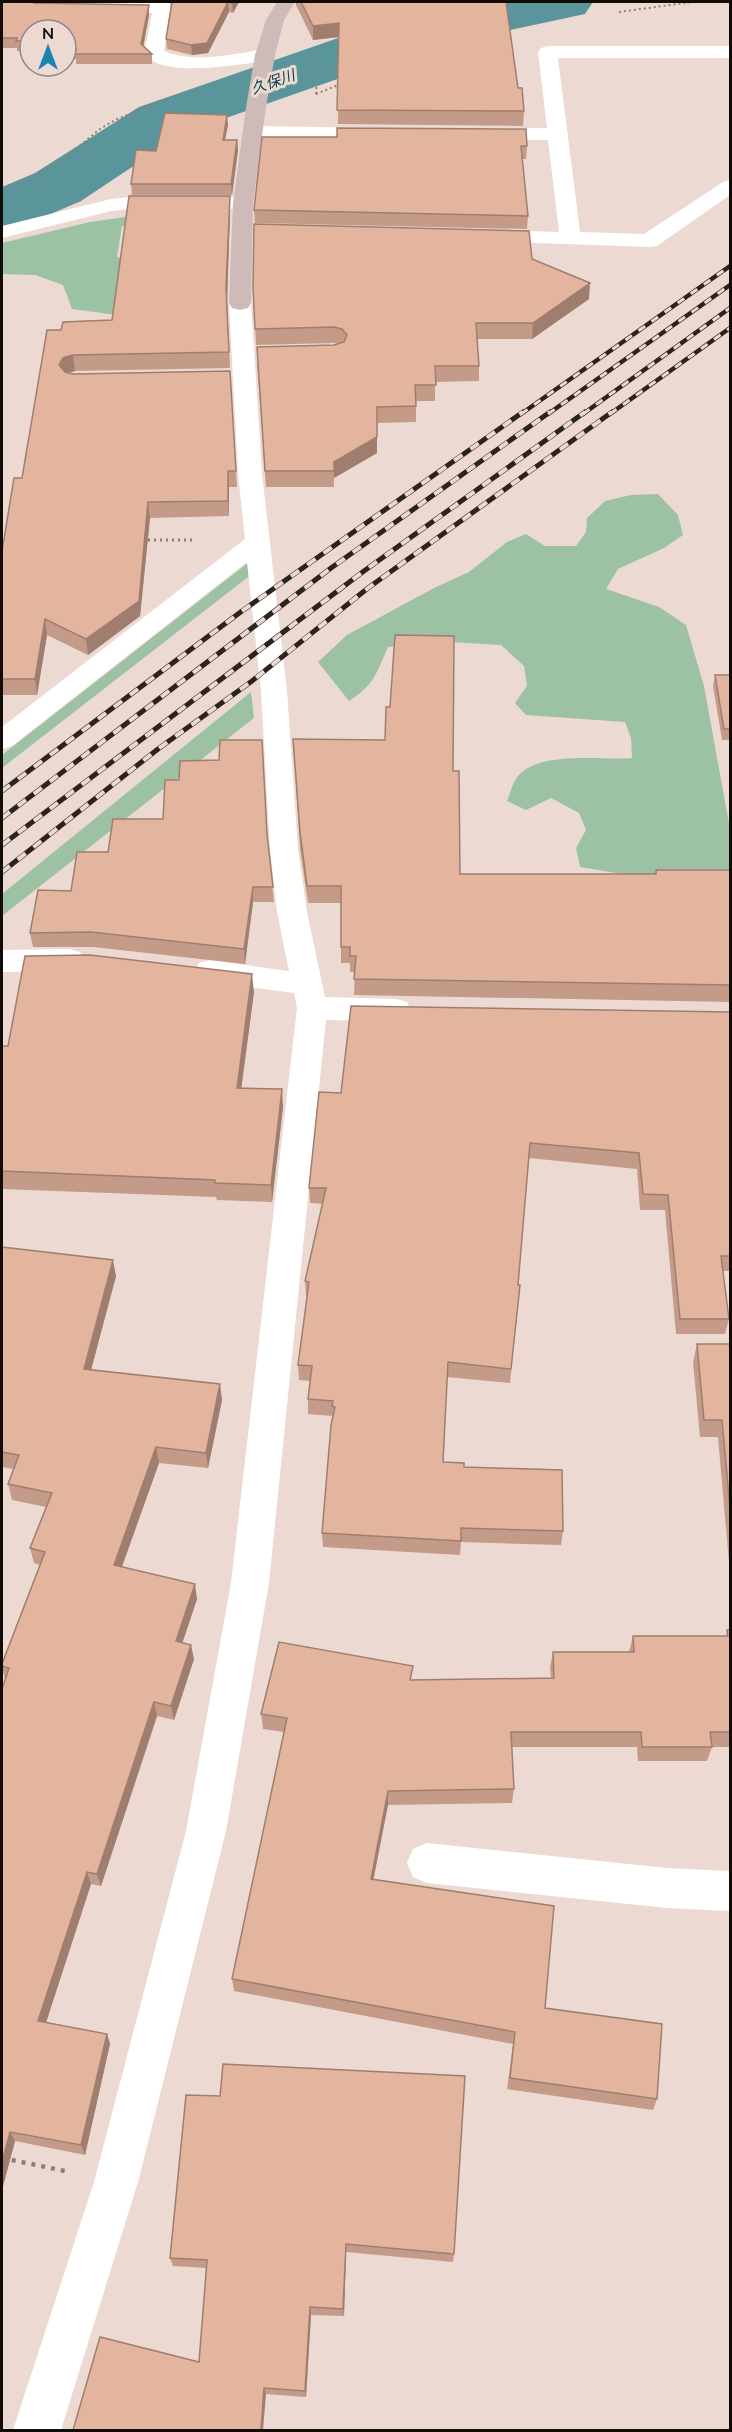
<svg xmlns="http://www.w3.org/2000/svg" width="732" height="2432" font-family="Mulish,'Noto Sans JP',sans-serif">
	<rect width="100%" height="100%" fill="#ecdad2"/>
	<!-- green -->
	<path fill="#9cc2a3" d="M160 212 183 225 122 226 117 257 137 261 117 315 72 309 63 285 35 275 2 274V243L90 222Z
		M658 494 678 515 683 535 664 548 618 569 606 589 659 607 686 625 704 686 730 829V882L645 878 580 867 576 848 586 830 579 813 551 798 526 810 507 801C510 794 512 785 516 779 535 749 602 761 632 758L631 738 625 722 526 715 515 703 527 686 524 666 501 645 432 641 388 647C376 674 375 684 349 701L318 662 347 635 434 588 469 572 507 542 526 534 545 546H576L586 532 587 518 605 501 631 495Z
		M249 562 252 574 2 768V755Z
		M251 692 254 718 2 916V894Z"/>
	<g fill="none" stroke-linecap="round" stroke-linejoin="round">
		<!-- river -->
		<path fill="#59959b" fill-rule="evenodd" d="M479 2H593L585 14 426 48 183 133 81 201 25 225 2 231V187L35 173 139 107 390 20Z"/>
		<!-- path-far2 -->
		<path stroke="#8c7f7a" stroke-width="2" stroke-dasharray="2 3" stroke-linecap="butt" d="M619 12 692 2
			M316 94 343 83
			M316 94 317 78 340 69
			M8 190 54 167 100 129 115 120 167 99"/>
		<!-- path-far1 -->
		<path stroke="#8c7f7a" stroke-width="3" stroke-dasharray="2 4" stroke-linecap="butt" d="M142 540H192"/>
		<!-- path -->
		<path stroke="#8c7f7a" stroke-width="4.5" stroke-dasharray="4 6" stroke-linecap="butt" d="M2 2158 65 2171"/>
		<!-- street -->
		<path fill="#fff" fill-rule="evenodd" d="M104 2 169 3 171 7 164 51C194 64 234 54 265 49L272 51 275 55 272 59 265 61C239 64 162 79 144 54L152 13 97 11 95 7 97 3Z
			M548 46H730V58H558L580 232 644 234 723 182 730 180V195L657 246 649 247 479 241 476 236 479 231 487 230 559 232 548 140H481L474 138 471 134 474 130 481 128H547L538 52 541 48Z
			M252 126 382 128 389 130 392 134 389 138 382 140 245 136 242 132 245 128Z
			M140 196 243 197 250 199 253 203 250 207 243 209 140 208 111 211 2 238V226L111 199Z
			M240 296 248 298 251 303 262 474 287 691 298 849 307 912 325 997 396 999 407 1002 411 1010 407 1018 396 1021 326 1020 269 1583 226 1831 138 2182 61 2430H13L94 2182 186 1831 231 1583 297 1008 294 993 210 982 199 979 195 971 199 963 210 960 289 971 277 912 270 849 261 691 247 562 12 746 2 749V727L245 539 238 474 229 303 232 298Z
			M69 949 80 952 84 960 80 968 69 971 2 972V950Z
			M427 1843 667 1868 730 1871V1911L667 1908 427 1883 413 1877 407 1863 413 1849Z"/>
		<!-- secondary -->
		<path fill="#cebbb9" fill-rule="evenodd" d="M277 2H295L284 20 275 55 266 107 253 203 251 303 248 308 240 310 232 308 229 303 233 203 246 107 255 55 266 20Z"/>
		<defs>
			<path id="rail-far1" d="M521 414 730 266
				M548 414 730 285
				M583 414 730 308
				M610 414 730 328"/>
			<path id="rail" d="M2 791 242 611 523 412
				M2 818 331 568 550 412
				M2 845 364 571 585 412
				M2 872 158 749 252 681 368 588 612 412"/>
		</defs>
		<!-- rail-far1 casing -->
		<use href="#rail-far1" stroke="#2a231f" stroke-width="4.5"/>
		<!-- rail casing -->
		<use href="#rail" stroke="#2a231f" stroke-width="5"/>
		<!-- rail-far1 -->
		<use href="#rail-far1" stroke="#ecdad2" stroke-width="3" stroke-dasharray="8" stroke-linecap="butt"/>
		<!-- rail -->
		<use href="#rail" stroke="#ecdad2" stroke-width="4" stroke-dasharray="10" stroke-linecap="butt"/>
	</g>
	<!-- wall -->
	<path fill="#c39b88" d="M2 2 33 3H34L149 5V15L143 46 152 54V64H76V59H66V30H30V51H17V48H2Z
		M170 2H239L233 13 229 12 208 53 192 55 167 49 166 39 171 4Z
		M296 2H506L518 88 524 111 523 126 338 124 339 37 313 40 296 5Z
		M228 125 225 140H237L238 150 232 195H132L131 184 156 151Z
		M262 137 527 146 526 159H522L528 216 527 229 255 223 254 210Z
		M230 211 227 303 230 368 75 371 68 373 73 374 230 371 237 487H229V516L150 518 140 616 88 655 47 635 37 695H2V551L22 478 61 330 112 320Z
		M532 259 589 299 532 339H477L479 366V381L435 382V401H416V422L377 423V453L334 478V487H266L257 363 339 344 334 343 256 345 253 287Z
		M715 675H730V740H722L713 686Z
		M293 739 453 771 460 874H655L656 870H730V1002L354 995 355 972H350V963H341V903H308L300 849Z
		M267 834 274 902H253L245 964 93 947H33L30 933 71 891Z
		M254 992 241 1088 283 1107 272 1202 217 1200 216 1197 2 1189V1046H8Z
		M730 1012V1271H723L729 1319 725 1334H676L665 1210H640L637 1169 529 1158 518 1285H520L510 1383 447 1377 443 1462 464 1467 563 1531 561 1545 461 1542 460 1555 323 1547 322 1533 333 1416 308 1414V1399L310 1381 299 1380 298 1365 307 1297 306 1296 305 1281 323 1204 310 1203 309 1188 341 1093Z
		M2 1247 116 1276 91 1370 222 1400 208 1468 159 1463 122 1567 197 1599 182 1643 194 1659 174 1720 157 1716 101 1886 91 1884 46 2022 107 2034 110 2044 85 2155 15 2141 2 2190 5 1679 2 1668V1664L40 1565 34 1563 30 1548 46 1507 12 1500 8 1484 14 1469 2 1467Z
		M697 1344H730V1574L718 1437H700L693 1362Z
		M727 1630H730V1747H712L707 1761H638L637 1747H512L514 1789 512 1803 388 1805 373 1879 545 2008 657 2099 653 2110 507 2089 513 2044 234 1991 232 1979 284 1732 263 1729 261 1714 412 1680 551 1678 550 1667 553 1652H629L633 1636H726Z
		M186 2095 454 2254 453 2262 346 2252 344 2316 311 2315 306 2397 266 2394 199 2362 207 2268 173 2266 170 2258Z"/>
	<!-- shaded-wall -->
	<path fill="#9f7e6f" d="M228 2 229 12 208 53 192 55 191 45Z
		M233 2H239L233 13 232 3Z
		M149 5V15L142 54 141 44Z
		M339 23V37L313 40V26Z
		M227 115 228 125 223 150V140Z
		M237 140 238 150 232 195 231 184Z
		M230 196V211L227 303 230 368 226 288Z
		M590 283 589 299 532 339 533 323Z
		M73 355 75 371 65 374 59 365 63 358Z
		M377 437V453L334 478V487V462Z
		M228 471 229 487V516L228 501Z
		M148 502 150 518 140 616 88 655 86 639Z
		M45 619 47 635 37 695 35 679Z
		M253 887V902L245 964 244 949Z
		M252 974 254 992 239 1106 237 1088Z
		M282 1089 283 1107 272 1202 271 1185Z
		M113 1260 116 1276 87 1385 84 1369Z
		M220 1384 222 1400 208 1468 206 1453Z
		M156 1447 159 1463 117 1580 114 1565Z
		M195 1584 197 1599 178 1656 176 1641Z
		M191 1645 194 1659 174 1720 171 1706Z
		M154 1702 157 1716 101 1886 97 1874Z
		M388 1791V1805L371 1892V1879Z
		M87 1872 91 1884 43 2032 38 2021Z
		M107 2034 110 2044 85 2155 81 2145Z
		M10 2132 15 2141 2 2190V2162Z
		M346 2244V2252L344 2316 343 2309Z
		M310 2307 311 2315 306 2397 305 2391Z
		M264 2388 266 2394 263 2430H261Z"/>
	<!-- building -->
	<path fill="#e3b49e" stroke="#9f7e6f" stroke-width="1.5" d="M2 2H33L34 3 149 5 141 44 152 54H75L76 49H66V30H30V41H16L17 38H2Z
		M172 2H233L232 3 228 2 207 43 191 45 166 39Z
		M301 2H506L518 88H522L524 111 337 110 339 23 313 26Z
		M165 113 227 115 223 140H237L231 184H131L136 150 156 151Z
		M337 128 526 129 527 146H521L528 216 254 210 262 137H337Z
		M129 196H230L226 288 229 352 73 355 63 358 59 365 65 372 73 374 230 371 236 471H228V501L148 502 139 601 86 639 45 619 35 679H2V551L14 478H22L47 330H61L63 322 112 320Z
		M254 224 529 231 532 259 590 283 533 323H476L479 366H435L436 385H415L416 406 377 407V437L334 462V471H265L257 347 334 345 344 342 347 335 342 329 334 327 255 329 253 287Z
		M395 635 454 636 453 771H459L460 874H656V870H730V985L354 979 356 956H350V947H341V886H307L300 832 293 739 385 740 386 707H390Z
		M715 675H730V729H724Z
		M220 740H262L267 834 273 887H253L244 949 91 932 30 933 38 890 71 891 77 852H108L113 819H163L165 780H179L180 761 219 760Z
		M90 955 252 974 237 1088 282 1089 271 1185 215 1183V1180L2 1171V1046H8L25 956Z
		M351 1006 730 1012V1256H721L729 1319H680L668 1195 643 1194 639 1153 530 1143 518 1285H520L511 1369 448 1362 443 1462 464 1463V1467L562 1470 563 1531 461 1528V1541L322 1533 331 1425 335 1407 332 1406 333 1401 308 1399 312 1366 298 1365 309 1282 305 1281 326 1188H309L319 1092 341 1093Z
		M2 1247 113 1260 84 1369 220 1384 206 1453 156 1447 114 1565 195 1584 176 1641 191 1645 171 1706 154 1702 97 1874 87 1872 38 2021 107 2034 81 2145 10 2132 2 2162V1689L9 1668 2 1666V1664L45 1552 30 1548 52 1493 8 1484 19 1455 2 1452Z
		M697 1344H730V1508L722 1420H704Z
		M727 1630H730V1732H710L712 1747H642L641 1732H511L514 1789 388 1791 371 1879 554 1906 545 2008 662 2024 657 2099 510 2078 515 2032 232 1979 287 1718 261 1714 279 1642 413 1666 410 1680 554 1678 553 1652H634L633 1636H728Z
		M223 2064 465 2076 454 2254 346 2244 343 2309 310 2307 305 2391 264 2388 261 2430H73L100 2337 199 2362 207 2260 170 2258 186 2095 220 2096Z"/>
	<g text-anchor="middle" stroke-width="6" stroke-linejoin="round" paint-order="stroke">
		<!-- far-water labels -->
		<g font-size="15" font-style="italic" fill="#064146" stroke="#ecdad2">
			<text transform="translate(273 82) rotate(-19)" y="5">久保川</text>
		</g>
	</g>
	<!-- border -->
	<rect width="732" height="2432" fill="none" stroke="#120c09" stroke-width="6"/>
	<!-- north arrow -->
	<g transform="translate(48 48)"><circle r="28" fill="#ecdad2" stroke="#958882" stroke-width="1.5"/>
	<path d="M0-4.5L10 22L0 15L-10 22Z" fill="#1d84ad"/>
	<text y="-9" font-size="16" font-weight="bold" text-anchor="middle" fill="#120c09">N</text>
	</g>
</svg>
